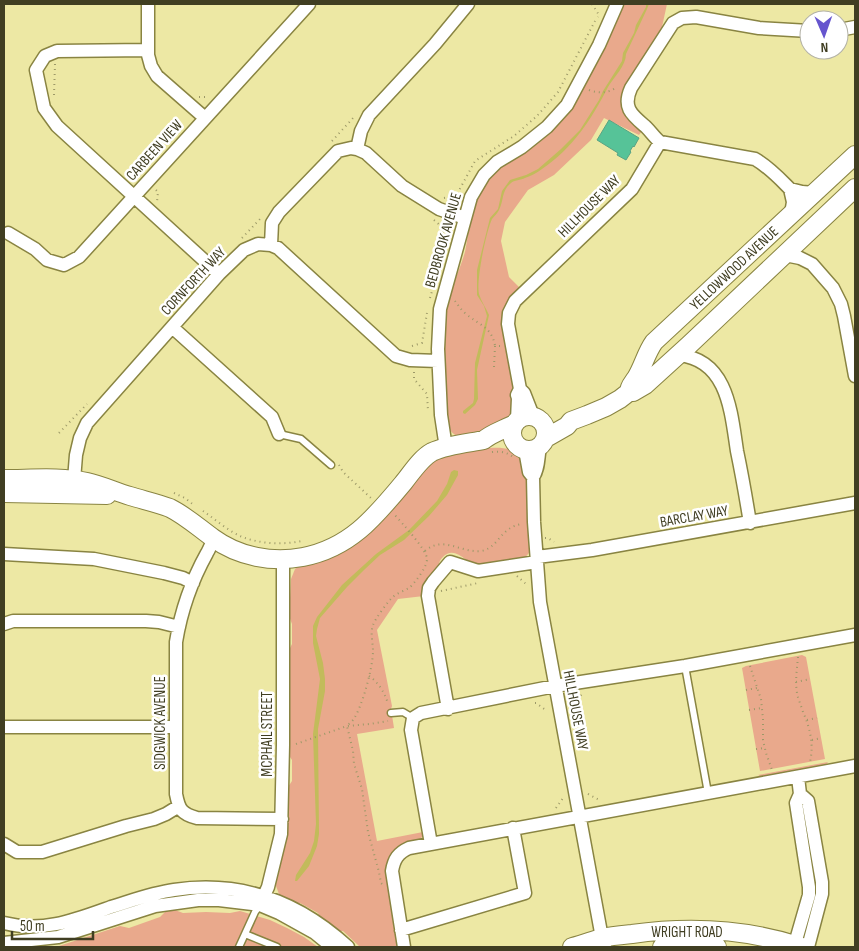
<svg xmlns="http://www.w3.org/2000/svg" width="859" height="951" font-family="'Sofia Sans Condensed',sans-serif">
	<rect width="100%" height="100%" fill="#ede8a4"/>
	<!-- green -->
	<path fill="#e9a98c" d="M625 4H667L662 27 623 92 625 113 631 122 642 131 639 135 604 118 591 140 554 175 528 190 505 222 501 241 509 277 521 289 507 305 515 388V413L507 425 459 437C456 436 452 433 450 430 444 421 443 325 446 310 450 290 459 272 465 252 467 242 468 232 470 222 473 209 478 195 485 183 494 167 526 154 542 140 553 131 563 119 573 108Z
		M485 448C494 448 508 446 515 453 531 466 530 527 532 548 529 553 526 558 521 559 516 562 484 568 479 567 467 565 455 543 442 558 438 562 439 567 438 572 435 580 428 588 424 596L398 599 377 630 392 706 391 709 394 728 357 734 377 841 423 832V836L420 839 392 855 387 862 386 874 400 947H360L343 931H336L321 919 318 913 300 903H294L284 899 279 894 276 886V879L285 846 287 826 288 787 292 781V760L288 754 289 650 292 644V624L289 616 291 579 295 569 302 564 316 560 423 467 440 455Z
		M802 655 806 657 825 759 760 771 742 668 746 666Z
		M828 762 824 767 764 778 758 775Z
		M175 910 183 913 206 912 230 913 240 911 270 920 287 928 304 937 318 947H49L59 946 120 926 129 928 160 917 165 912Z"/>
	<!-- water -->
	<path fill="#c2bb5b" d="M646 4H649L647 9 626 54C626 66 614 77 608 87 591 120 573 148 542 169 537 173 531 176 525 178 521 180 514 180 511 183 501 191 504 201 499 210 497 214 494 216 492 219 486 232 476 280 479 294 481 301 486 308 489 315L477 370 478 399 475 405 465 414 463 413V411L473 403 474 399 475 363 487 316 484 306 477 295V270L490 218 498 209 502 191 510 180 526 175 538 169 561 149 580 130 599 100 603 91 622 61 623 53 634 33 636 25 646 7Z
		M454 470 458 471V475L447 495 429 516 404 540 380 555 364 570 347 587 320 618 317 629 316 636 323 663 325 679V691L318 729 319 834 317 846 309 866 297 881H295L296 875 310 853 314 841 316 824 313 734 320 679 313 643V626L317 617 342 585 376 554 409 530 437 501 447 484 451 472Z"/>
	<!-- building -->
	<path fill="#56c398" stroke="#5aa384" d="M609 120 639 138 634 147 633 146 630 151 631 152 626 160 617 155 618 153 597 140Z"/>
	<g fill="none" stroke-linecap="round" stroke-linejoin="round">
		<defs>
			<path id="lane" d="M279 434 301 439 331 465
				M685 666 708 793
				M391 713 403 712 413 718
				M245 934 277 947
				M239 947 255 912 260 905"/>
			<path id="street" d="M148 4V55L151 66 157 76 205 118
				M839 30 855 27
				M148 50 57 51 45 56 36 70 44 108 57 126 219 274
				M660 142C655 138 651 132 646 127 632 115 622 108 631 88L673 23 682 18 696 17 759 28 809 31
				M357 149 361 131 369 115 435 44 468 4
				M791 214 793 202 790 189 802 192 814 193
				M8 233 35 249 47 260 64 265 79 257 309 4
				M271 245 272 223 279 212 338 151 351 148 357 149 366 153 402 186 439 209 465 218
				M785 255 800 258 812 264 833 288 841 304 844 316 855 376
				M172 327 272 417 279 434
				M679 355C728 360 731 412 737 451 742 475 746 498 750 523
				M533 416 524 393 520 389 508 324 509 313 515 301 632 189 660 142 755 159C769 167 779 178 790 189
				M517 420 518 398 517 395 520 389
				M540 447C538 456 539 469 533 477L534 522 540 602 602 938 605 947
				M446 448 441 415 438 349 440 309 471 197 484 175 497 162 522 147 547 127 567 105 599 45 617 4
				M525 450 529 472 533 477
				M74 480 76 455 80 438 87 423 219 274 244 250 258 244 271 245 278 248 396 356 410 360 438 361
				M214 539C211 544 210 548 207 553 192 580 181 611 176 642V794C179 810 182 814 197 818L282 819
				M4 554 94 559 164 573 183 578 193 583
				M537 557 592 550 855 503
				M4 624 13 621H146L159 622 179 627
				M448 709 428 596 429 588 433 582 450 562 478 571 537 562
				M4 727H176
				M800 794 808 801 822 882V894L808 947
				M4 844 17 852H42L126 826 154 819 166 814 179 806
				M431 844 411 730 413 718 421 713 555 686 685 666 855 635
				M260 905 268 887 281 834 283 745V560
				M4 923C43 933 75 920 111 907 131 901 152 893 174 890 241 880 299 902 348 947
				M401 930 525 893 513 828
				M4 943 58 937 155 906 198 900H219L260 905 279 913 315 933 332 947
				M404 947 392 871C394 859 398 853 409 848L855 766
				M794 947 809 895V887L796 803 800 794 798 777"/>
			<path id="secondary" d="M629 392C629 386 633 383 636 378 643 367 646 353 654 342L855 155
				M512 433a17 17 0 1 1 34 0a17 17 0 1 1-34 0Z
				M546 438 567 426 571 421 587 415 606 407 620 399 629 392H633L645 385 689 345 855 188
				M4 479C31 479 60 476 87 482 101 485 116 492 130 496 143 500 157 503 170 508 186 516 199 528 213 538 239 557 273 563 303 557 350 548 375 517 404 482 412 472 421 458 432 452 446 445 468 443 484 440 490 434 505 429 514 424
				M4 493 107 495
				M572 947C582 945 591 941 601 938 611 936 622 935 632 934 689 926 747 929 802 947
				M662 947 685 946 717 947"/>
		</defs>
		<!-- lane casing -->
		<use href="#lane" stroke="#898442" stroke-width="9"/>
		<!-- street casing -->
		<use href="#street" stroke="#898442" stroke-width="15"/>
		<!-- secondary casing -->
		<use href="#secondary" stroke="#898442" stroke-width="20"/>
		<!-- path -->
		<path stroke="#9d9968" stroke-width="2" stroke-dasharray="1 4" stroke-linecap="butt" d="M592 4 599 15 598 17
			M589 90C600 94 608 93 617 87
			M54 95 55 64
			M199 97H209
			M332 141 354 117
			M156 190 158 192 157 202
			M444 198 456 196 475 161 514 136 537 116 558 92 595 21
			M434 220 441 226 447 241
			M242 238 261 218
			M213 253H224
			M430 298 437 274
			M455 301C458 305 461 310 466 314 479 325 492 327 495 346
			M412 346 422 343 427 313
			M494 367 495 346H500
			M414 372V379L427 394 428 411
			M59 433 87 404
			M492 452C500 451 507 452 513 457
			M339 465 343 472 372 499
			M174 493 185 498 195 506
			M203 511C215 519 227 530 240 536 259 544 282 545 302 541
			M545 538H548L554 542
			M425 551C443 535 460 553 481 551 499 548 500 527 522 524
			M517 576 526 584
			M441 591 478 583
			M798 657C797 669 795 681 797 693 798 699 801 705 803 712 810 728 814 744 810 762
			M750 666 761 699 763 719V740L766 753 772 770
			M369 676C379 683 385 693 388 704
			M796 682 810 679
			M746 690 757 688
			M535 703H536L547 711
			M572 708 581 695V694
			M749 710 762 708
			M807 720 817 718
			M812 740 821 738
			M296 744 347 726 370 724 388 721
			M756 749 765 748
			M588 794 601 801
			M556 808 563 798
			M382 884 381 883 379 872 368 832 362 789 354 764 353 751 347 726C349 724 351 722 353 720 362 708 373 667 373 651 373 643 370 633 373 625 375 619 388 601 393 597 397 593 404 591 409 588 415 583 427 567 427 559 427 550 401 522 394 514"/>
		<!-- lane -->
		<use href="#lane" stroke="#fff" stroke-width="6"/>
		<!-- street -->
		<use href="#street" stroke="#fff" stroke-width="12"/>
		<!-- secondary -->
		<use href="#secondary" stroke="#fff" stroke-width="18"/>
	</g>
	<g text-anchor="middle" stroke-width="5" stroke-linejoin="round" paint-order="stroke">
		<!-- street labels -->
		<g font-size="15" fill="#403e22" stroke="#fff">
			<text transform="translate(154 150) rotate(-48)" y="5">CARBEEN VIEW</text>
			<text transform="translate(589 206) rotate(-45)" y="5">HILLHOUSE WAY</text>
			<text transform="translate(443 240) rotate(-74)" y="5">BEDBROOK AVENUE</text>
			<text transform="translate(734 268) rotate(-43)" y="5">YELLOWWOOD AVENUE</text>
			<text transform="translate(193 281) rotate(-47)" y="5">CORNFORTH WAY</text>
			<text transform="translate(694 516) rotate(-10)" y="5">BARCLAY WAY</text>
			<text transform="translate(576 710) rotate(79)" y="5">HILLHOUSE WAY</text>
			<text transform="translate(160 723) rotate(-90)" y="5">SIDGWICK AVENUE</text>
			<text transform="translate(267 734) rotate(-90)" y="5">MCPHAIL STREET</text>
			<text x="687" y="937">WRIGHT ROAD</text>
		</g>
	</g>
	<!-- border -->
	<rect width="859" height="951" fill="none" stroke="#403e22" stroke-width="10"/>
	<!-- north arrow -->
	<g transform="translate(824 35) rotate(178)"><circle r="24" fill="#ffffff" stroke="#b3b2a7"/>
	<path d="M0-4L9 19L0 12L-9 19Z" fill="#6655ce"/>
	<text y="-8" font-size="14" font-weight="bold" text-anchor="middle" fill="#403e22">N</text>
	</g>
	<!-- scale -->
	<path d="M12 931v8h81v-8" fill="none" stroke="#403e22" stroke-width="2.5"/>
	<text x="20" y="931" font-size="15" fill="#403e22" stroke="#ffffff" stroke-width="4" paint-order="stroke">50 m</text>
</svg>
